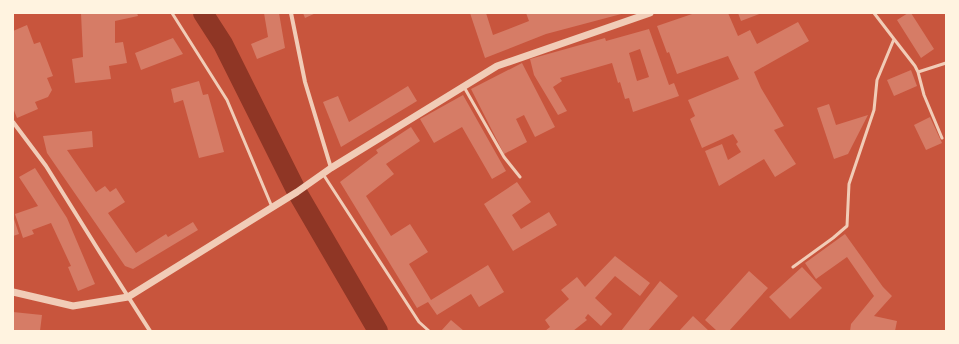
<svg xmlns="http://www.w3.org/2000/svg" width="959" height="344" font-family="'Open Sans',sans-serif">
	<rect width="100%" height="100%" fill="#c8553d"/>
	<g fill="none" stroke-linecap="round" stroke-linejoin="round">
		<!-- canal -->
		<path stroke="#8f3625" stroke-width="20" d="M203 13 223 44 297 192 378 331"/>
	</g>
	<!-- building -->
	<path fill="#d67c66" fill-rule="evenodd" d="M81 13H137L138 16 115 21V43L123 42 127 63 109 66 111 79 75 83 72 59 83 57Z
		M264 13H279L285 48 257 59 251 44 268 37Z
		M303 13H316L305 18Z
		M470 13H486L493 35 529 21 526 13H625L546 34 485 58Z
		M695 13H728L738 36 750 30 757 44 798 22 809 41 754 72 761 88 784 126 774 130 796 164 775 177 764 159 719 186 705 151 722 144 728 160 741 152 736 144 738 142 733 134 702 148 690 119 695 116 688 100 739 79 728 56 677 74 669 52 667 53 657 26Z
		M738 13H762L741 21Z
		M908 13H911L934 49 921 58 897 20Z
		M27 25 34 44 40 42 53 76 47 78 52 90 48 97 35 102 38 109 17 118 13 108V31Z
		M649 29 669 85 674 83 679 96 633 112 629 98 625 99 620 82 618 83 612 63 560 78 562 81 553 87 567 111 558 115 534 75 530 59 605 38 606 41ZM640 49 649 77 637 81 629 53Z
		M173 38 183 54 141 70 135 53Z
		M522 63 555 127 535 137 524 115 516 119 527 142 504 154 471 89Z
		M911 70 917 86 894 96 887 80Z
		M199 81 203 95 208 94 224 152 199 158 183 100 174 103 171 89Z
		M408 86 417 101 341 147 323 102 338 96 349 122Z
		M463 95 506 171 492 179 462 127 434 143 420 119Z
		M829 104 836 125 868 115 848 154 834 159 817 108Z
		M930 117 942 143 926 150 914 125Z
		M411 127 420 141 386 164 394 174 366 196 391 236 410 224 428 252 409 264 431 300 488 265 504 292 479 307 471 294 437 315 428 302 417 308 340 182 378 153 376 150Z
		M92 131 93 147 67 150 96 192 105 186 110 192 116 188 125 202 108 213 136 253 166 234 168 237 193 222 198 230 133 269 125 266 47 153 43 136Z
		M35 168 67 218 95 284 78 291 68 267 71 266 51 223 32 230 34 234 23 238 15 214 38 206 19 177Z
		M517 182 531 202 512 215 521 229 549 212 557 225 513 251 484 204Z
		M13 216 19 234 13 236Z
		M845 234 883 287 892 296 874 316 897 321 895 331H850L851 324 874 296 847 257 816 279 805 263Z
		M615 256 650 283 640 296 615 276 595 298 612 314 601 326 588 314 585 318 587 320 573 331H545L550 327 545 320 569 299 561 290 577 277 585 287Z
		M802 267 822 288 790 319 769 297Z
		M749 271 768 288 729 331H717L705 320Z
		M660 281 678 296 648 331H621Z
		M13 312 42 315 40 331H13Z
		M693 316 709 331H681L680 330Z
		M451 320 464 331H441Z"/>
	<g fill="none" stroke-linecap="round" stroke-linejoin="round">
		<!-- service -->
		<path stroke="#f1ccb7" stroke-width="3" d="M172 13 227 100 272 207
			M894 39 915 66 918 72 946 63
			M918 72 924 95 942 138
			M464 87 504 157 520 177
			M323 174 419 322 429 331
			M793 267 833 238 847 226 849 184 874 110 877 80 894 39 874 13"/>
		<!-- minor -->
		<path stroke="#f1ccb7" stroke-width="4" d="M291 13 305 82 331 168
			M13 122 46 166 99 251 150 331"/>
		<!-- tertiary -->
		<path stroke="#f1ccb7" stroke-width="7" d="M13 292 73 306 128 297 297 192 331 168 497 66 650 13"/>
	</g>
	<!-- border -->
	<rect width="959" height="344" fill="none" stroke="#fff3e0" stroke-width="28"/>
</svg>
